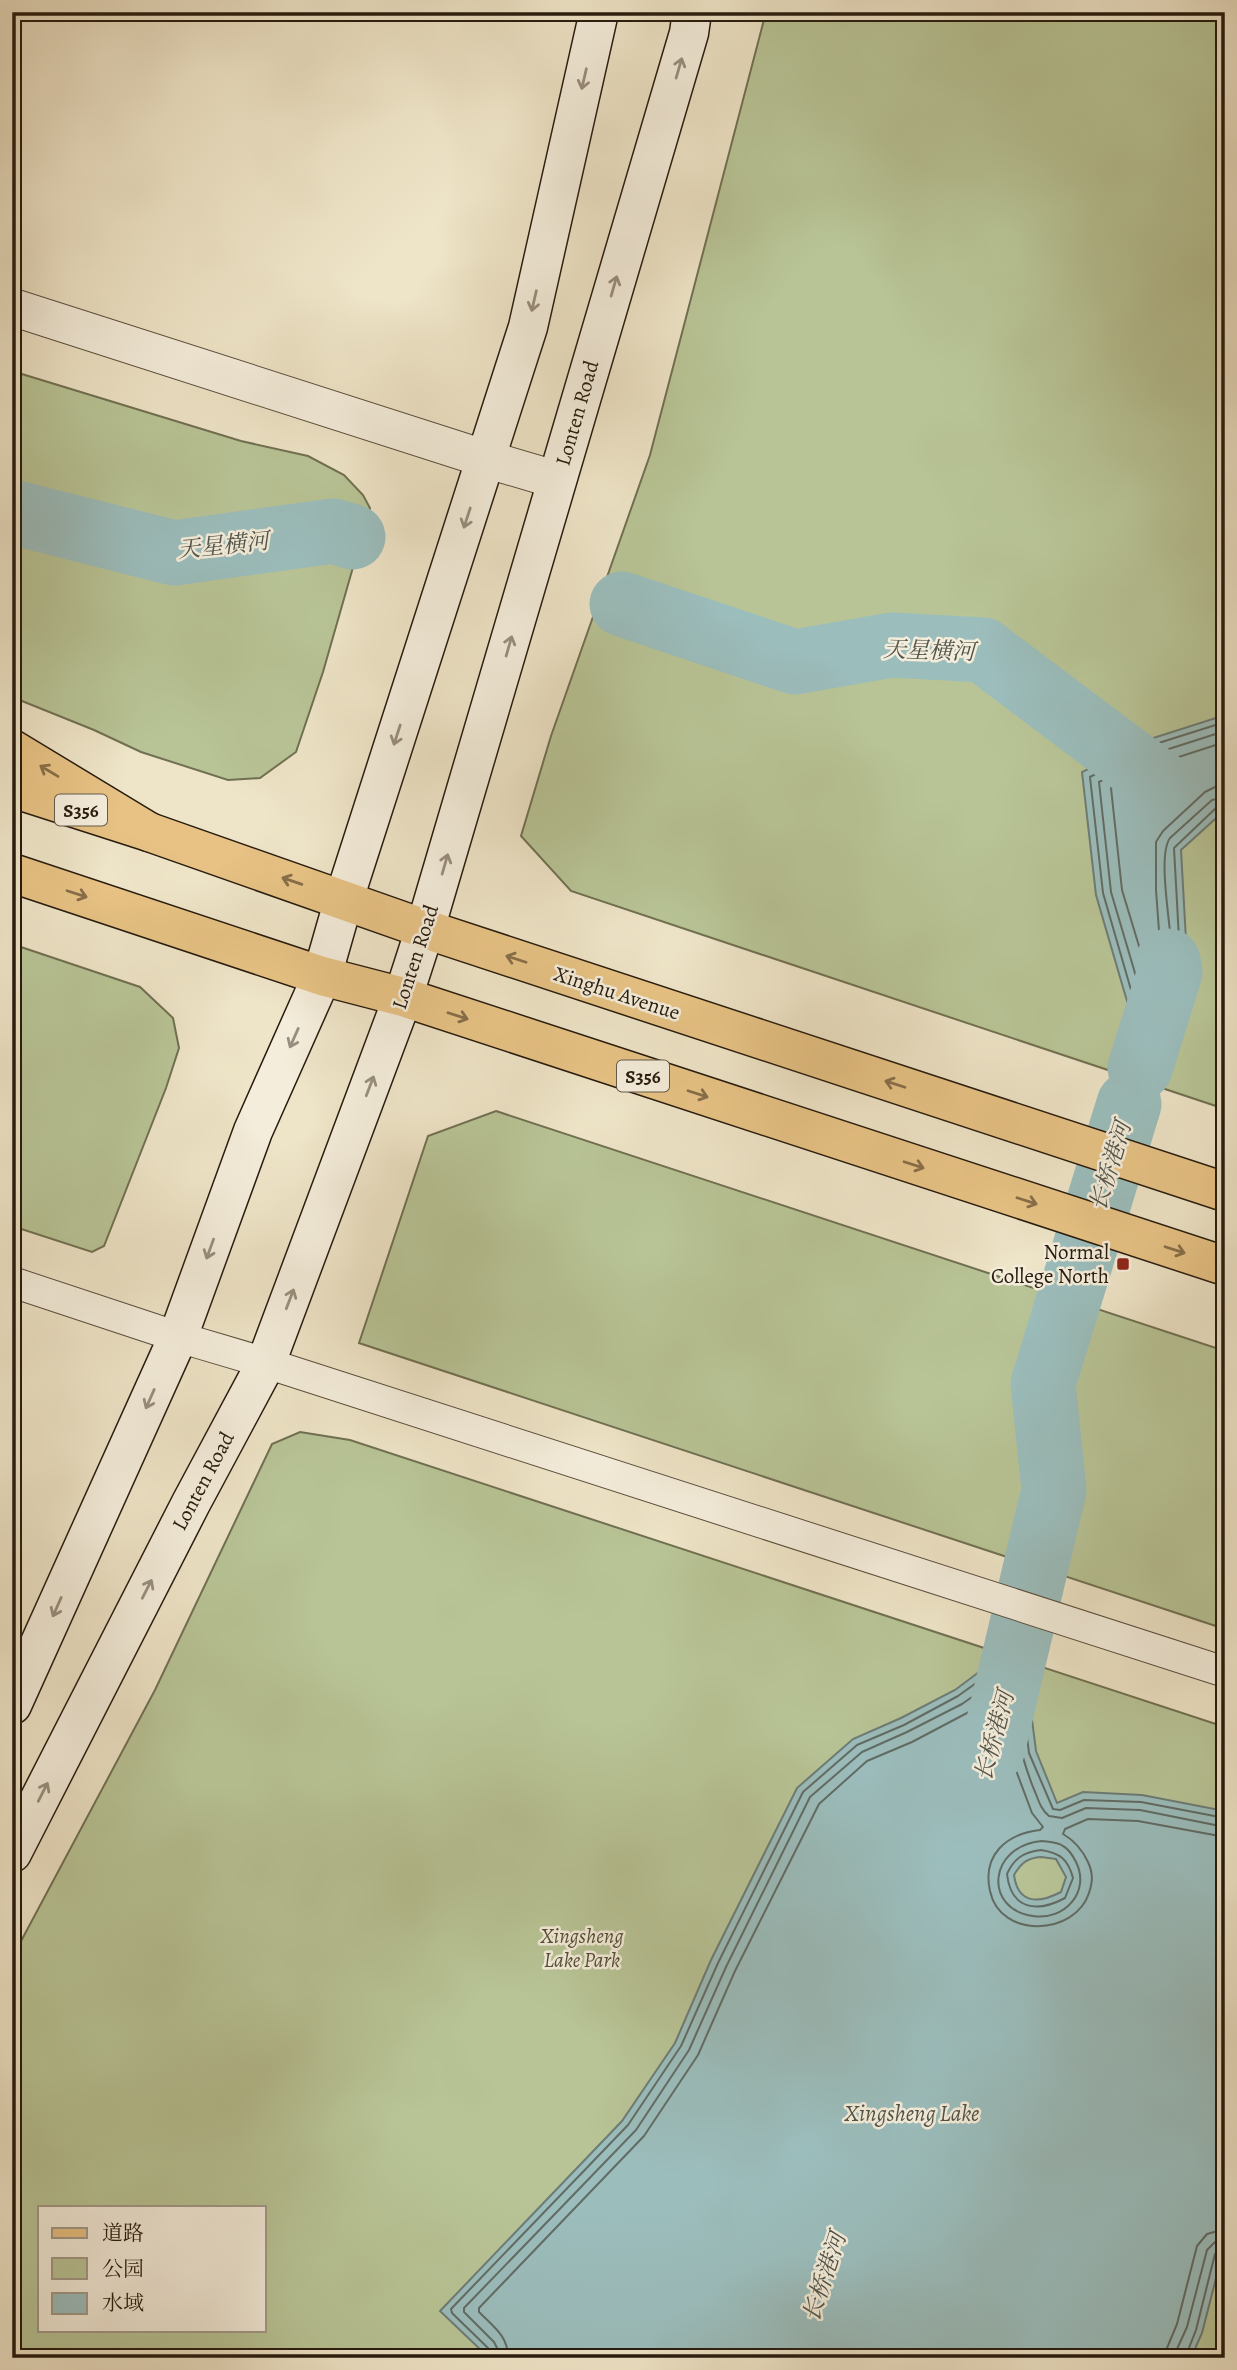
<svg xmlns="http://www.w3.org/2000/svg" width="1237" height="2370" font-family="Alegreya,'Noto Serif SC',serif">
	<rect width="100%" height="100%" fill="#eee4c7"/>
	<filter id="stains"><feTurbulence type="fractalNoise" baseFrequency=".00286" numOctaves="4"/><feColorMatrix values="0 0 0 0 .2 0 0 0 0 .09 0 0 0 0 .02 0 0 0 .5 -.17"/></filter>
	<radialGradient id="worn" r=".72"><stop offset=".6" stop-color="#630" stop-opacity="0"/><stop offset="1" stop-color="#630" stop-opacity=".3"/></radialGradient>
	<!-- green -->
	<path fill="#b8c496" stroke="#707052" stroke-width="2" fill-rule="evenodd" d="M766 12H1225V1109L571 891 521 836 551 736 650 455Z
		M12 371 241 441 308 456 344 475 363 495 370 508 323 672 296 752 260 778 228 780 141 752 94 730 12 697Z
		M12 944 140 987 173 1018 179 1048 166 1088 104 1246 92 1252 12 1226Z
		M496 1111 1225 1351V1629L359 1343 428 1136Z
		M300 1432 350 1440 1225 1727V2358H12V1958L155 1690 272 1444ZM40 2207H264V2330H40Z"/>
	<!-- water -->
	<path fill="#9bbdbc" stroke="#6d7c76" stroke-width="2" fill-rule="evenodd" d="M1225 715V810L1181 850 1188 976 1159 1063 1134 1025 1096 895 1082 772 1144 741Z
		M995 1660 1032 1671 1030 1704 1036 1751 1057 1803 1083 1792 1142 1795 1225 1811V2243L1202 2333 1191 2358H478L483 2352 440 2311 622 2121 675 2043 711 1960 797 1788 853 1739 901 1718 955 1690ZM1041 1857 1056 1859 1066 1877 1061 1892C1038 1904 1018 1904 1014 1875 1021 1863 1027 1858 1041 1857Z"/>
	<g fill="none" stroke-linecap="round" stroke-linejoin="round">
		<!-- shore -->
		<path stroke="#616c65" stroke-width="2" d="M1225 722 1146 747 1090 777 1103 893 1140 1021 1155 1043 1159 1040 1181 975 1174 848 1217 807 1225 805
			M1225 731 1150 755 1099 782 1111 892 1148 1017 1152 1023 1157 1021C1162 1006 1170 989 1172 974 1176 945 1155 859 1170 838L1212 800 1225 797
			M1225 742 1154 765 1111 788 1122 890 1152 989 1157 988 1162 972 1156 890V842L1163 831 1205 792 1215 787 1225 786
			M1042 1841C1048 1842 1057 1842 1063 1846 1069 1849 1073 1856 1076 1862 1091 1892 1064 1921 1033 1916 983 1909 988 1846 1042 1841Z
			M1041 1850C1060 1853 1068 1859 1073 1878L1065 1898C1037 1913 1011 1910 1007 1874 1014 1858 1024 1852 1041 1850Z
			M488 2358V2348L452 2313 451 2309 628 2125 681 2046 718 1963 803 1792 857 1745 904 1725 958 1696 997 1668 1024 1678 1023 1705 1029 1753 1053 1809 1060 1810 1084 1800 1141 1802 1225 1818
			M497 2358 498 2350 494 2342 464 2312V2308L636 2130 689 2050 726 1967 810 1797 862 1752 907 1732 962 1704 999 1678 1015 1684C1014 1724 1019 1751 1033 1787 1038 1798 1040 1809 1049 1816L1062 1818 1086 1808 1140 1810 1225 1827
			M508 2358C509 2337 493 2326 479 2312V2308L644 2136 698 2055 735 1971 819 1804 867 1761 912 1742 967 1713 999 1690 1003 1691 1011 1757 1032 1813 1043 1827 1040 1830C1006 1834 982 1855 990 1891 1000 1939 1075 1936 1089 1893 1093 1881 1093 1873 1088 1862 1082 1849 1075 1841 1063 1834L1065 1829 1088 1819 1138 1821 1225 1837
			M1165 2358 1167 2348 1177 2324 1197 2246 1207 2234 1225 2229
			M1176 2358 1177 2349 1187 2327 1207 2250 1215 2242 1225 2240
			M1185 2358 1196 2330 1215 2254 1219 2249 1225 2248"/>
		<!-- river -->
		<path stroke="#9bbdbc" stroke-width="65" d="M12 512 174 553 333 531 353 537
			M622 604 795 662 892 645 983 650 1161 784
			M1140 1068 1170 972 1168 961
			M992 1751 1054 1490 1043 1384 1129 1104"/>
		<defs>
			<path id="minor" d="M12 1282 178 1337 266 1363 1225 1672"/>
			<path id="tertiary" d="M12 307 486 459 557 480"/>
			<path id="secondary" d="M12 1705 178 1337 253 1131 322 976 344 899 528 327 599 12
				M12 1853 191 1503 266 1363 403 997 425 929 689 33 692 12"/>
			<path id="primary" d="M12 788 149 832 425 929 1225 1192
				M12 873 322 976 403 997 1225 1266"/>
			<path id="trunk" d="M12 749 149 832"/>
		</defs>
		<!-- minor casing -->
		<use href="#minor" stroke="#594d3c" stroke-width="32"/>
		<!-- tertiary casing -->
		<use href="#tertiary" stroke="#594d3c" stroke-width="39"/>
		<!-- secondary casing -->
		<use href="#secondary" stroke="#271b0e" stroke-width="41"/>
		<!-- primary casing -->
		<use href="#primary" stroke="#271b0e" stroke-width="41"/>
		<!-- trunk casing -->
		<use href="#trunk" stroke="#271b0e" stroke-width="41"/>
		<!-- minor -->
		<use href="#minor" stroke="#f4eddb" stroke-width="30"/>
		<!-- tertiary -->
		<use href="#tertiary" stroke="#f4eddb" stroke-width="37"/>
		<!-- secondary -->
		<use href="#secondary" stroke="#f4eddb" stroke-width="38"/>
		<!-- primary -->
		<use href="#primary" stroke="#e7c284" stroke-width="38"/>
		<!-- trunk -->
		<use href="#trunk" stroke="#e7c284" stroke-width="38"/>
	</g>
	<!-- one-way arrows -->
	<defs><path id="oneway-shaft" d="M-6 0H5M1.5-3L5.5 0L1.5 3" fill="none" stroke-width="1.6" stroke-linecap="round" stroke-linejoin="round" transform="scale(1.75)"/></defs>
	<g stroke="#988e7f">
		<use href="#oneway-shaft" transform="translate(679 68) rotate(-74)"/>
		<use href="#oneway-shaft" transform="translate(584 79) rotate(103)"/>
		<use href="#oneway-shaft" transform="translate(614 286) rotate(-74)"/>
		<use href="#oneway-shaft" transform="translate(534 301) rotate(103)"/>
		<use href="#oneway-shaft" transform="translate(467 518) rotate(108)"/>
		<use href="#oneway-shaft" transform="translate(509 646) rotate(-74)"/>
		<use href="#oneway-shaft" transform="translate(397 735) rotate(108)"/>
		<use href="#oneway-shaft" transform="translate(445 864) rotate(-74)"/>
		<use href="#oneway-shaft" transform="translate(294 1038) rotate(114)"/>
		<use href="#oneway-shaft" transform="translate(370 1086) rotate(-69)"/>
		<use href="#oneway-shaft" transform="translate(210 1249) rotate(110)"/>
		<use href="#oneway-shaft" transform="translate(290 1299) rotate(-69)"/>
		<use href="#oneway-shaft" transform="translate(150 1399) rotate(114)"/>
		<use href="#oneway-shaft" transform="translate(147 1589) rotate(-63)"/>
		<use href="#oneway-shaft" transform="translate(57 1607) rotate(114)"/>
		<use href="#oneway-shaft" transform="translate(43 1792) rotate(-63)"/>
	</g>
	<g stroke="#876e49">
		<use href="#oneway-shaft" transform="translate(49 771) rotate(-149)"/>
		<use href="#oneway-shaft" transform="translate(292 881) rotate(-161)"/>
		<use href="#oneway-shaft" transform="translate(77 894) rotate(18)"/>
		<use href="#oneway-shaft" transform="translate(516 959) rotate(-162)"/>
		<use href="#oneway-shaft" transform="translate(458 1016) rotate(18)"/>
		<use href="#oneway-shaft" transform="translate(895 1084) rotate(-162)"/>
		<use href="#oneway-shaft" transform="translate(698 1094) rotate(18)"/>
		<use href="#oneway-shaft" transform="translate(914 1165) rotate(18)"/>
		<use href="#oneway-shaft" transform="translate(1027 1201) rotate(18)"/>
		<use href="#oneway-shaft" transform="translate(1175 1250) rotate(18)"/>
	</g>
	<!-- markers -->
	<rect fill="#8f2418" stroke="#f4eddb" stroke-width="2.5" x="1116" y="1257" width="14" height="14" rx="3.5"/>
	<g text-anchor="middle" stroke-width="5" stroke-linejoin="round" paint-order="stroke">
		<!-- shield labels -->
		<g fill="#f4eddb" stroke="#645a4c" stroke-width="2">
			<rect x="55" y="794.5" width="52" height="31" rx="5"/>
			<rect x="617" y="1060.5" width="52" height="31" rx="5"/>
		</g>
		<g font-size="19" font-weight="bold" fill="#271b0e">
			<text x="81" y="817">S356</text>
			<text x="643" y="1083">S356</text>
		</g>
		<!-- street labels -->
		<g font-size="21" fill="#271b0e" stroke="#f4eddb">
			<text transform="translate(577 413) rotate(-74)" y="7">Lonten Road</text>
			<text transform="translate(415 957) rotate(-72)" y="7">Lonten Road</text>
			<text transform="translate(617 993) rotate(18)" y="7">Xinghu Avenue</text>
			<text transform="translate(203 1481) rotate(-62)" y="7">Lonten Road</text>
		</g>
		<!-- poi labels -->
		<g font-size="21" fill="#271b0e" stroke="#f4eddb" text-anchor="end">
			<text x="1109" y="1259">Normal<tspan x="1109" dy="24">College North</tspan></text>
		</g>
		<!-- park labels -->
		<g font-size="21" font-style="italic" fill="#524e37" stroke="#f4eddb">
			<text x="582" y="1943">Xingsheng<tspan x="582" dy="24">Lake Park</tspan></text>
		</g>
		<!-- water labels -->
		<g font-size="23" font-style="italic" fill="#50544b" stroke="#f4eddb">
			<text transform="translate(223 545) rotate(-6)" y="8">天星横河</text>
			<text transform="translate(929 650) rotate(2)" y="8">天星横河</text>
			<text transform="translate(1110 1166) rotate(-73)" y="8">长桥港河</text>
			<text transform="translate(994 1736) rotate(-75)" y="8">长桥港河</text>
			<text x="912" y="2121">Xingsheng Lake</text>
			<text transform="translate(824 2277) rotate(-72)" y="8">长桥港河</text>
		</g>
	</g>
	<!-- margin -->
	<rect width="1237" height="2370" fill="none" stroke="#eee4c7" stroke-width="42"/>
	<rect x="14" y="14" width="1209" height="2342" fill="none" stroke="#271b0e" stroke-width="3.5"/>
	<rect x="21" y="21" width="1195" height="2328" fill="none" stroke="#271b0e" stroke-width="2"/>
	<!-- legend -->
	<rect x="38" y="2206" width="228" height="126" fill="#f4eddb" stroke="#a29989" stroke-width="2"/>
	<rect x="52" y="2228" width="35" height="10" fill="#e7c284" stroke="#a29989" stroke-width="2"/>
	<text x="102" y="2240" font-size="21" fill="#271b0e">道路</text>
	<rect x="52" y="2258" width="35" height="21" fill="#b8c496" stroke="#a29989" stroke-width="2"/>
	<text x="102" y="2276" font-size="21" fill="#271b0e">公园</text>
	<rect x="52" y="2293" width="35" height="21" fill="#9bbdbc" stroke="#a29989" stroke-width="2"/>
	<text x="102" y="2310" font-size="21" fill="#271b0e">水域</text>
	<rect width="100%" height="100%" filter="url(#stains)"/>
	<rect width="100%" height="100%" fill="url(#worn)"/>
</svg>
